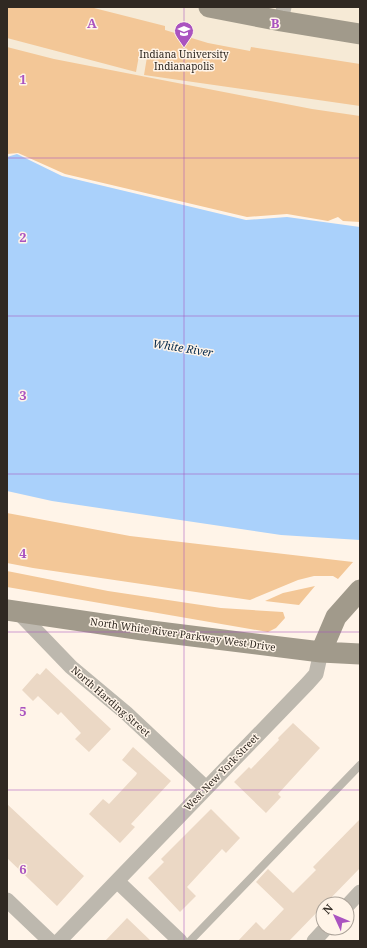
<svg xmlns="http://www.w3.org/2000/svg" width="367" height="948" font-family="'Noto Serif',serif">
	<rect width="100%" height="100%" fill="#fff4e8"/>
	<!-- education -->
	<path fill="#f6ead6" d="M7 7H360V155L7 89Z"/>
	<!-- green -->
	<path fill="#f3c797" d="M7 7H90L165 26V30L208 43 250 51 251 47 360 64V106L144 75 148 51 140 50 136 72 7 38Z
		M7 47 54 59 312 109 360 116V222L343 221 338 217 328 221 287 214 247 217 65 174 18 153 7 154Z
		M7 513 130 536 353 562 338 579 333 576H314L298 580 250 600 33 568 7 563Z
		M7 571 108 591 221 608 283 612 285 618 276 628 268 632 7 587Z
		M315 586 299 605 265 601 283 593Z"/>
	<!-- water -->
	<path fill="#aad1fb" d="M17 154 62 176 246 220 287 217 360 227V540L281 535 52 501 7 491V157Z"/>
	<!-- building -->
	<path fill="#ebd8c5" d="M46 668 111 729 89 752 75 739 81 733 61 712 58 715 38 696 33 701 22 690 37 673 40 675Z
		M293 723 320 748 278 794 281 797 266 813 234 782 249 767 251 769 279 740 278 738Z
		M133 747 171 781 131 824 135 827 120 843 89 814 103 799 109 804 136 775 137 773 122 760Z
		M7 804 84 876 57 906 7 858Z
		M211 809 240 838 226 853 222 849 187 887 196 896 180 912 148 878 164 862 161 859Z
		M360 819V868L289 941H238L256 922 264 930 284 909 256 882 268 869 293 893 316 870 313 867Z
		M127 918 151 941H105Z"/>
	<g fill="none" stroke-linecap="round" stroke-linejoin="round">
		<!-- lane -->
		<path stroke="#bdb8ae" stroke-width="8" d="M190 941 360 765"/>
		<!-- street -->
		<path stroke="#bdb8ae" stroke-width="15" d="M281 21 284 7
			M19 613 71 667 126 713 206 788
			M117 881 180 941
			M7 900 50 941
			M347 906 360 892
			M59 941 308 683 316 674 321 652
			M314 941 326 928"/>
		<!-- secondary -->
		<path stroke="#a19a8b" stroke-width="21" d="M209 7 281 21 360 34
			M7 610 143 630 321 652 360 654
			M321 652 336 617 360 590"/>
	</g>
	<!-- grid -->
	<path fill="none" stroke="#aa53c0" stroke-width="1" stroke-opacity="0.55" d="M184 7V941M7 158H360M7 316H360M7 474H360M7 632H360M7 790H360"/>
	<!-- icons -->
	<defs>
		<symbol id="university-pin" viewBox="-11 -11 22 30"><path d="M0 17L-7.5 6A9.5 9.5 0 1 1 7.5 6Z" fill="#aa53c0" stroke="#fff4e8"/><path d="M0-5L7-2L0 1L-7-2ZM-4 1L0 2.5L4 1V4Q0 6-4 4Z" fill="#fff"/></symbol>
	</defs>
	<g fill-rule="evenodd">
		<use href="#university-pin" x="173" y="20" width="22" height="30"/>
	</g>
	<g text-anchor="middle" stroke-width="3" stroke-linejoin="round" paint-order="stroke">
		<!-- poi labels -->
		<g font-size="10" fill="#302922" stroke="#fff4e8">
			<text x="184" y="58">Indiana University<tspan x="184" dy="12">Indianapolis</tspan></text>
		</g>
		<!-- street labels -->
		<g font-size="10" fill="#302922" stroke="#fff4e8">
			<text transform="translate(183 634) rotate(8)" y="4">North White River Parkway West Drive</text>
			<text transform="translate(111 701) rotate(41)" y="4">North Harding Street</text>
			<text transform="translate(221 772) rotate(-46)" y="4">West New York Street</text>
		</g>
		<!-- water labels -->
		<g font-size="11" font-style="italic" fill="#082c4d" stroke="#fff4e8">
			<text transform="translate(183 348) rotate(9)" y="4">White River</text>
		</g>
	</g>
	<g font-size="13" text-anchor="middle" font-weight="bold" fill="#aa53c0" stroke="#fff4e8" stroke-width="3" stroke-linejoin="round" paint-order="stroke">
		<text x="92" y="28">A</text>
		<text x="275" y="28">B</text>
		<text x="23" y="84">1</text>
		<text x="23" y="242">2</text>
		<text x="23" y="400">3</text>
		<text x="23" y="558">4</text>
		<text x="23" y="716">5</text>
		<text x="23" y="874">6</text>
	</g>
	<!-- border -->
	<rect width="367" height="948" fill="none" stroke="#302922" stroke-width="16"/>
	<!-- north arrow -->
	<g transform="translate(335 916) rotate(314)"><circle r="19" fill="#fff4e8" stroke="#aca399"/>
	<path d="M0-3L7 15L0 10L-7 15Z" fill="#aa53c0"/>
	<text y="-6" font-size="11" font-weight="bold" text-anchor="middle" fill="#302922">N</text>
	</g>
</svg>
